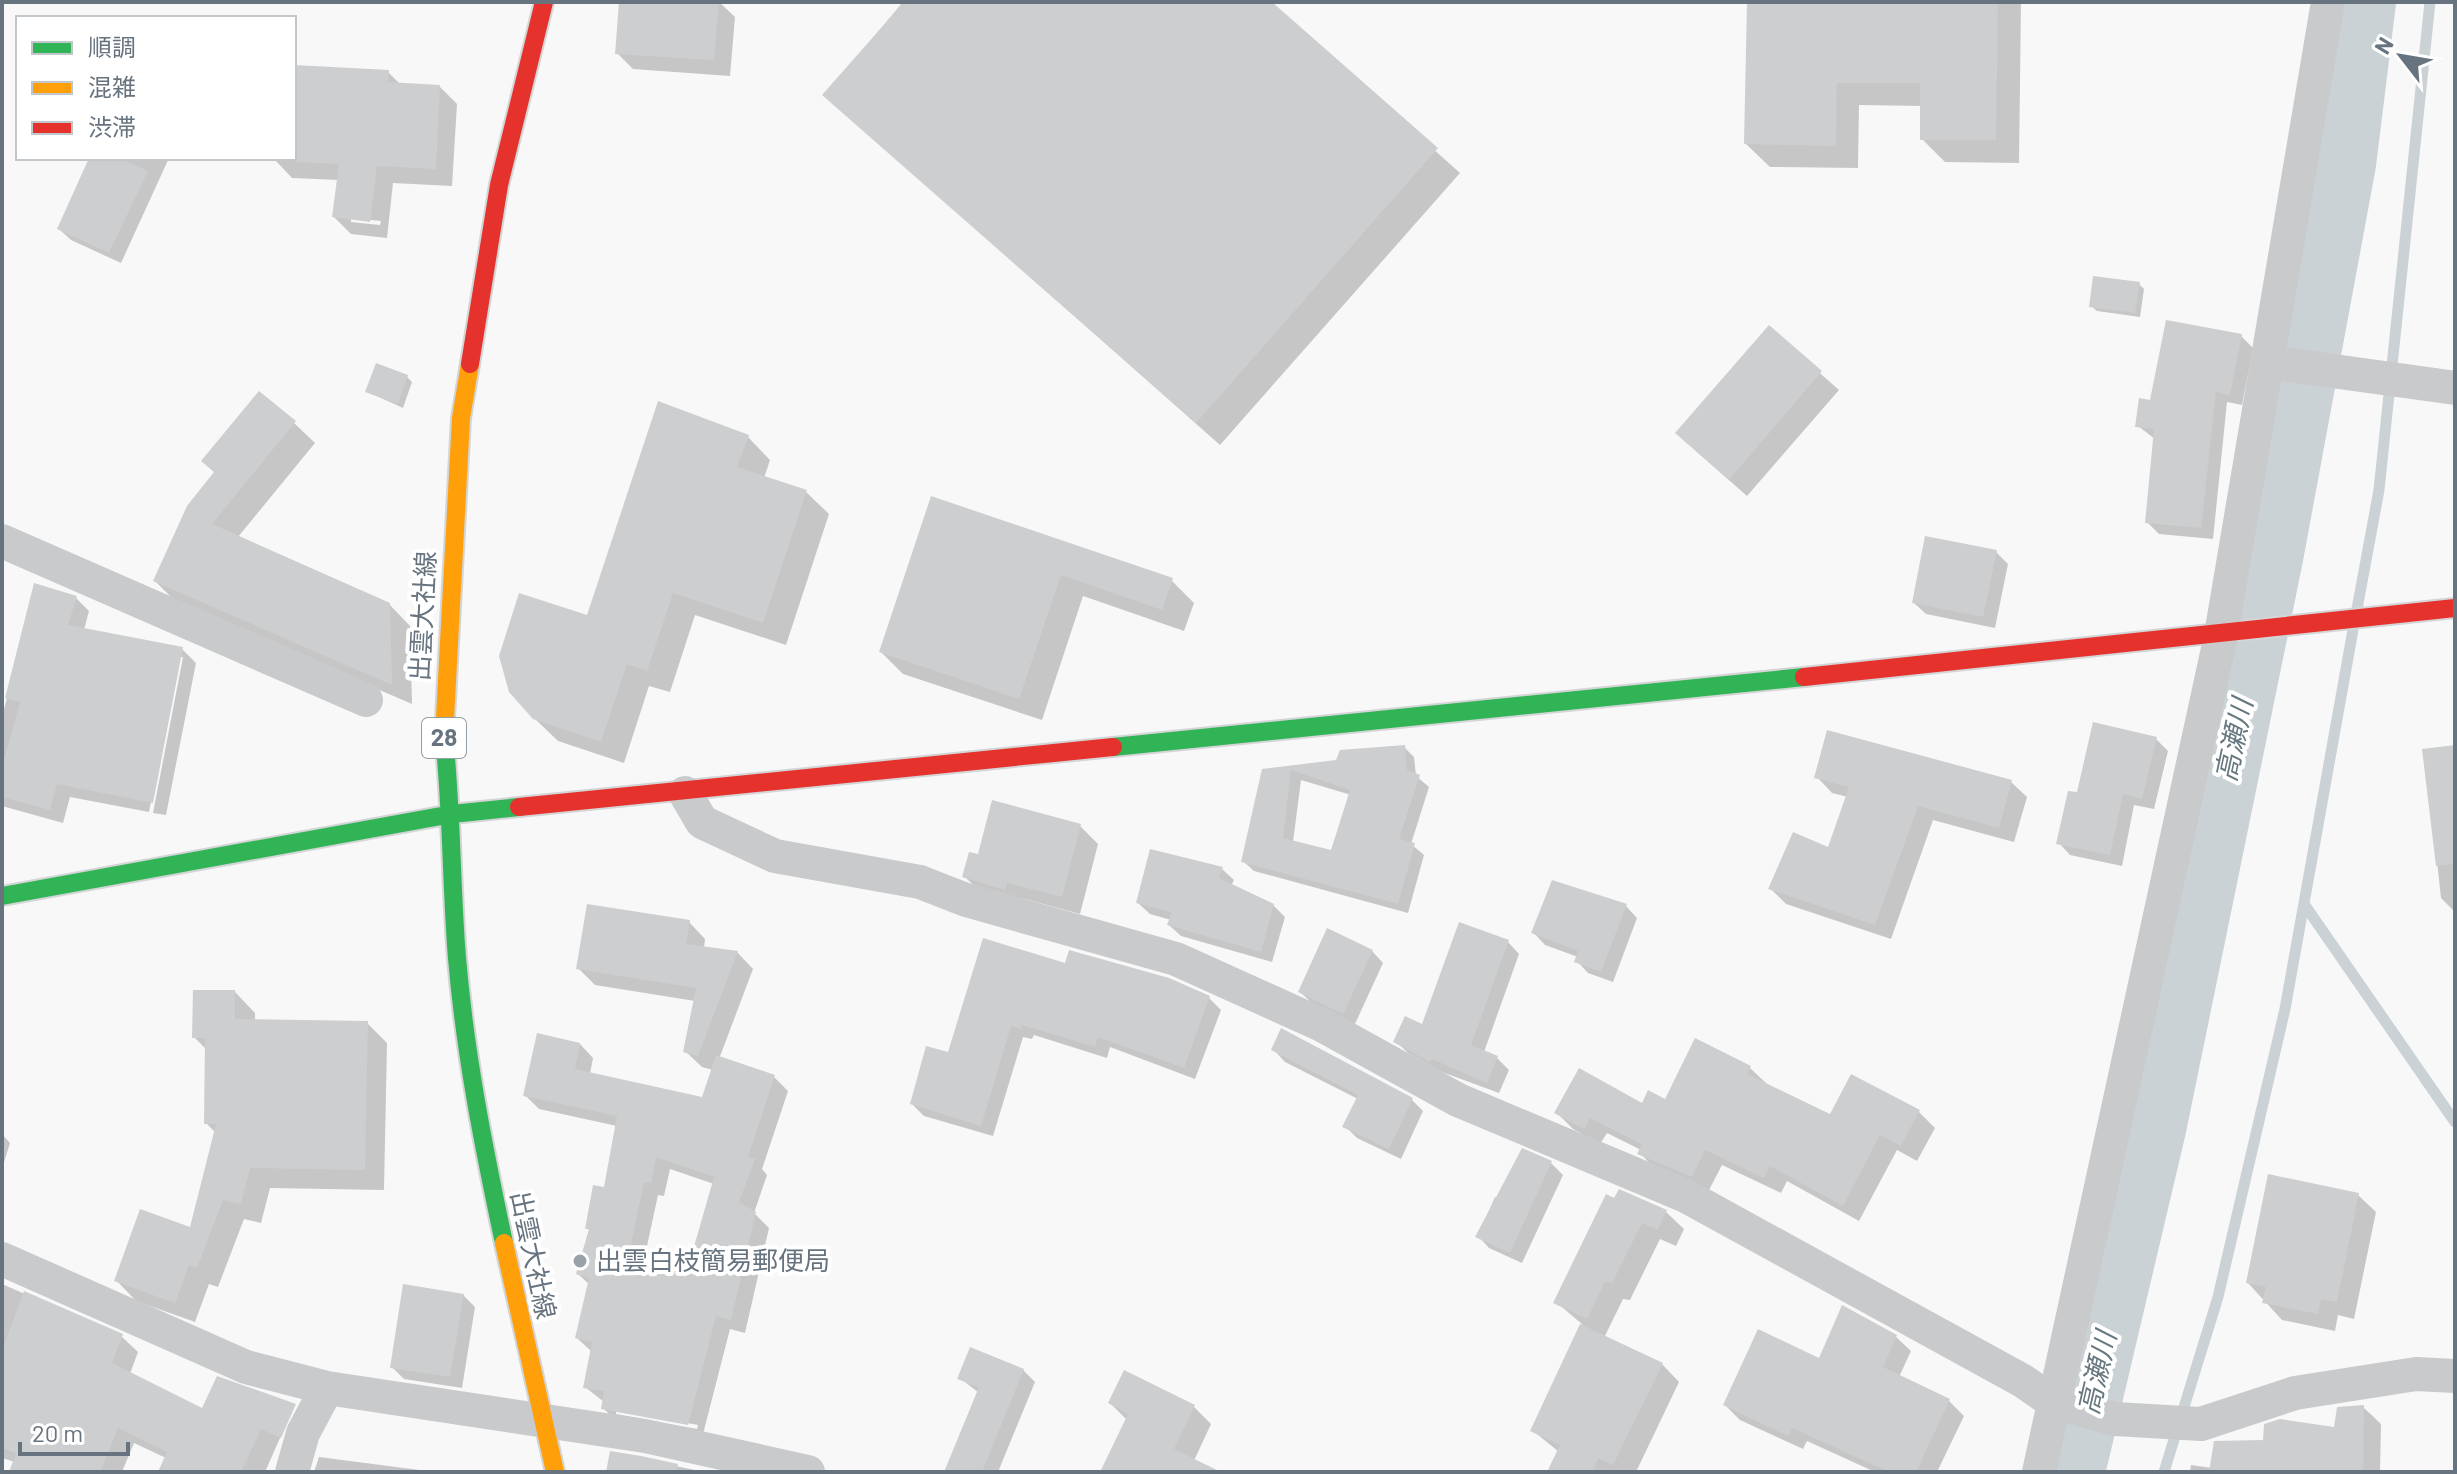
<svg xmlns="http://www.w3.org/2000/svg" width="2457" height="1474" font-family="Barlow,'Noto Sans JP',sans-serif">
	<rect width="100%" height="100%" fill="#f8f8f8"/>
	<!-- shadow -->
	<path fill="#0003" fill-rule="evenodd" d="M621 2H719L735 17 730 76 633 69 617 53Z
		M903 2H1269L1460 173 1220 445 825 95Z
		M1749 2H2021L2019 163 1945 162 1922 139V106L1859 105 1858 168 1770 167 1746 144Z
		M294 67 388 72 401 85 440 87 457 104 452 186 393 183 387 238 351 234 334 217 339 180 292 178 275 160 294 158ZM351 218 381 221 380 225 351 222Z
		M91 158H169L121 263 71 240 59 229Z
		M2139 284 2144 289 2140 317 2097 311 2091 306Z
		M1769 328 1839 390 1747 496 1696 451Z
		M2241 336 2253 348 2242 405 2227 402 2213 539 2159 534 2147 522 2155 439 2138 426 2152 402Z
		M407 377 412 382 403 408 368 392Z
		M294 423 315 443 238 537 389 604 410 626 412 704 176 602 155 581Z
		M748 437 770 460 764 478 806 492 829 514 786 645 695 615 670 692 649 686 624 763 558 741 534 718 589 618Z
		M932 498 1171 580 1194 603 1184 631 1083 596 1042 720 903 674 881 652Z
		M1996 552 2008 564 1995 628 1926 614 1914 603Z
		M36 586 76 598 89 611 84 630 182 649 196 663 166 815 153 813 183 657H179L149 812 70 797 63 823 2 806V717Z
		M2156 739 2168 751 2154 809 2134 805 2122 866 2070 855 2059 843 2078 795Z
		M1404 747 1414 757 1416 776 1429 787 1411 844 1424 855 1408 913 1254 871 1243 861 1263 771 1338 762ZM1301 780 1351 795 1332 853 1293 842Z
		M2455 747V912L2441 898 2425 751Z
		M1817 777 2011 782 2027 797 2014 842 1933 820 1891 939 1786 904 1771 889 1829 850 1848 797 1832 793Z
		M1080 826 1098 844 1080 914 1025 899 982 894 964 876 979 856Z
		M1222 869 1234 880 1231 886 1273 905 1285 917 1272 962 1181 936 1169 925 1171 920 1150 914 1138 903Z
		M1626 906 1637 918 1613 982 1588 973 1577 961 1578 957 1545 945 1534 933Z
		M689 922 705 939 704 948 737 952 753 969 719 1059 774 1077 788 1091 762 1169 767 1175 754 1213 769 1228 745 1333 730 1329 702 1438 617 1422 603 1408 604 1402 585 1387 592 1352 577 1338 590 1285 578 1274 590 1231 587 1228 606 1189 617 1126 539 1109 525 1095 580 1044 593 1058 590 1074 703 1099 713 1070 702 1067 685 1051 695 1001 595 985 579 969ZM670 1169 714 1184 689 1274 644 1260 658 1195 664 1196ZM616 1410 698 1425 697 1429 616 1414Z
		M1508 942 1519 954 1484 1052 1497 1058 1509 1070 1499 1093 1442 1072 1408 1053 1396 1041 1423 1026Z
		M1372 951 1383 963 1355 1024 1312 1003 1300 992Z
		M1067 965 1168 980 1209 998 1221 1010 1195 1079 1110 1047 1107 1058 1034 1035 1032 1039 1023 1037 993 1136 924 1116 912 1104 949 1055Z
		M235 992 255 1013V1021L367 1023 387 1043 384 1190 270 1188 261 1223 244 1219 218 1287 209 1284 195 1322 136 1301 116 1280 191 1230 216 1133 206 1123 207 1050 194 1037Z
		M1696 1041 1750 1068 1767 1084 1831 1116 1919 1112 1935 1128 1917 1161 1897 1150 1859 1221 1787 1181 1781 1193 1722 1165 1708 1192 1656 1170 1640 1153 1641 1150 1607 1133 1600 1144 1573 1129 1556 1112 1666 1102Z
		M1274 1050 1412 1100 1423 1111 1401 1159 1357 1138 1345 1126 1358 1099 1285 1062Z
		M2 1134 10 1143 2 1169Z
		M1551 1163 1563 1175 1522 1263 1489 1248 1478 1236 1495 1197 1500 1199Z
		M2358 1195 2376 1212 2354 1319 2338 1315 2335 1331 2282 1320 2248 1283Z
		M1607 1196 1666 1212 1684 1229 1676 1246 1660 1239 1630 1300 1623 1299 1604 1338 1662 1364 1679 1382 1636 1472H1549L1559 1452 1532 1430 1582 1324 1556 1302Z
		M2 1284 121 1336 138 1352 130 1374 203 1411 291 1413 265 1472H160L166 1458 134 1443 122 1472H11L15 1462 2 1458Z
		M463 1295 475 1307 462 1388 404 1379 392 1367Z
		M1896 1337 1911 1351 1899 1377 1949 1401 1964 1416 1937 1472H1875L1807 1441 1803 1449 1740 1420 1725 1405 1820 1361Z
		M1023 1370 1035 1382 998 1472H946L979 1393 960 1378Z
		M1125 1373 1194 1407 1211 1424 1192 1465 1198 1472H1103L1127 1420 1110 1403Z
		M2363 1407 2381 1424 2380 1472H2190L2191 1465 2212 1468 2265 1442 2335 1429Z
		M611 1453 705 1472H608Z
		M319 1457 435 1472H314Z"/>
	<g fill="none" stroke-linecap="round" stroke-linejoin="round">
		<!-- stream -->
		<path stroke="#cbd2d5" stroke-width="11" d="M2357 609 2379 490 2430 2
			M2304 904 2455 1122
			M2164 1472 2218 1297 2285 1009 2353 630"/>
		<!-- river -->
		<path stroke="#cbd2d5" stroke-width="64" d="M2073 1472 2154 1129 2271 558 2344 164 2364 2"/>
	</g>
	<!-- building -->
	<path fill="#cdcecf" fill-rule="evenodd" d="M619 2H719L714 60 615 54Z
		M904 2H1272L1438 148 1196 423 822 95Z
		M1747 2H1998L1996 140H1920V83H1837L1836 146 1744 144Z
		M294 65 389 70 388 82 440 85 436 169 377 166 370 222 332 217 339 164 294 162Z
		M89 158H120L148 171 109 253 57 229Z
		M2093 276 2140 282 2135 313 2089 307Z
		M2166 320 2242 334 2230 395 2216 392 2201 528 2145 523 2154 429 2135 427 2139 398 2150 400Z
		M1769 325 1822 371 1729 480 1675 433Z
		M376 363 408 375 398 404 365 392Z
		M259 391 296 421 212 524 390 603 392 685 153 581 187 506 214 472 201 461Z
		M658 401 749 435 737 467 807 490 763 623 673 593 647 671 627 664 601 742 533 719 509 692 499 656 519 593 587 615Z
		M931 496 1173 578 1162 610 1061 575 1019 699 879 652Z
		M1925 536 1997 550 1983 617 1912 603Z
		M34 583 77 596 68 625 183 647 153 803 57 784 50 810 2 797V767L20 702 5 698Z
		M2093 722 2157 737 2142 799 2123 794 2110 855 2056 844 2068 791 2077 792Z
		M1827 730 2012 780 1999 828 1918 806 1875 925 1768 889 1793 832 1828 847 1849 787 1814 778Z
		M1405 745 1407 770 1420 775 1399 839 1415 843 1398 904 1241 862 1262 769 1336 760 1340 750ZM1291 770 1350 790 1331 850 1283 838Z
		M2455 745V864L2436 866 2422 749Z
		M992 800 1081 824 1062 897 1007 883 1005 890 962 877 969 852 978 854Z
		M1150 849 1223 867 1219 878 1274 904 1261 952 1167 925 1172 912 1136 903Z
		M1552 880 1627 904 1601 972 1574 962 1578 951 1531 933Z
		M587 904 690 920 686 944 738 951 698 1056 683 1052 696 988 576 969Z
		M1459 922 1509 940 1471 1045 1498 1056 1487 1083 1432 1059 1430 1062 1393 1042 1405 1016 1422 1024Z
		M1327 928 1373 950 1343 1014 1298 992Z
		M983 938 1065 963 1069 950 1169 978 1210 996 1184 1068 1098 1037 1095 1047 1022 1025 1021 1029 1011 1026 981 1126 910 1104 926 1046 948 1052Z
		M193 990H235V1019L368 1021 365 1170 250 1168 241 1204 223 1200 197 1268 189 1265 175 1303 114 1281 140 1209 190 1227 216 1124H204L205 1038H192Z
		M1281 1028 1413 1098 1389 1149 1342 1127 1358 1095 1271 1050Z
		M537 1033 580 1043 575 1069 702 1097 716 1055 775 1075 748 1157 755 1159 739 1202 756 1212 731 1320 716 1316 688 1425 601 1409 604 1391 583 1388 592 1342 575 1338 589 1278 576 1274 589 1229H585L593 1185 604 1187 617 1116 523 1096ZM656 1157 714 1177 687 1271 629 1254 644 1182 651 1183Z
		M1695 1038 1751 1066 1747 1074 1830 1114 1851 1074 1920 1110 1901 1146 1880 1135 1843 1206 1770 1166 1764 1178 1705 1150 1692 1177 1637 1154 1642 1144 1590 1118 1584 1129 1554 1113 1579 1068 1642 1103 1648 1090 1665 1099Z
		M1522 1148 1552 1161 1510 1253 1475 1237Z
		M2268 1174 2359 1193 2337 1302 2321 1299 2318 1314 2262 1303 2266 1287 2246 1283Z
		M1619 1189 1667 1210 1658 1230 1642 1223 1612 1283 1605 1282 1587 1319 1553 1303 1606 1194 1614 1198Z
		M403 1284 464 1294 450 1377 390 1368Z
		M24 1291 123 1334 112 1363 202 1408 217 1376 296 1404 281 1438 261 1429 241 1472H158L167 1452 118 1428 100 1472H9L16 1453 2 1448V1350Z
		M1842 1305 1897 1335 1883 1367 1950 1399 1916 1472H1889L1792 1428 1788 1436 1723 1405 1758 1329 1819 1358Z
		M1580 1324 1663 1363 1613 1465 1598 1458 1592 1472H1547L1560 1445 1530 1431Z
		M970 1347 1024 1369 982 1472H944L979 1387 957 1379Z
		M1124 1370 1195 1405 1174 1449 1221 1472H1100L1128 1414 1108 1403Z
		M2364 1405 2363 1470 2209 1472 2214 1441 2263 1440 2264 1424 2280 1419 2334 1427 2337 1407Z
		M610 1451 641 1456 678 1464 676 1472H606Z"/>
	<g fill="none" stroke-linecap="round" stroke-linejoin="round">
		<defs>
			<path id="fast" d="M444 737C452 811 451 885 457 958 465 1054 484 1149 504 1243
				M1113 747 1804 677
				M2 896 452 814 519 807"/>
			<path id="slow" d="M444 737 461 418 470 364
				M504 1243 555 1472"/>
			<path id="jam" d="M470 364 499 185 544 2
				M1804 677 2455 608
				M519 807 1113 747"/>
		</defs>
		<!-- fast casing -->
		<use href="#fast" stroke="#d4d5d6" stroke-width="22"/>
		<!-- slow casing -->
		<use href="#slow" stroke="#d4d5d6" stroke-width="22"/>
		<!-- jam casing -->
		<use href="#jam" stroke="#d4d5d6" stroke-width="22"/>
		<!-- street -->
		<path stroke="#c9cacc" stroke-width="34" d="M2268 362 2455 388
			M2 541 366 700
			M685 793 702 822 775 856 920 882 966 900 1176 959 1322 1025 1458 1100 1686 1196 2023 1381 2053 1402 2115 1419 2201 1424 2295 1393 2416 1374 2455 1376
			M2 1259 246 1367 327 1388 645 1436 808 1472
			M292 1472 303 1433 327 1388
			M2039 1472 2221 635 2328 2"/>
		<!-- fast -->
		<use href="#fast" stroke="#30b455" stroke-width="18"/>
		<!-- slow -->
		<use href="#slow" stroke="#ff9f0a" stroke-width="18"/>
		<!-- jam -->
		<use href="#jam" stroke="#e5322d" stroke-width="18"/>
	</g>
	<!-- markers -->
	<circle fill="#9aa2a9" stroke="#fff" stroke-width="3" cx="580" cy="1261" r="8"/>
	<g text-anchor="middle" stroke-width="8" stroke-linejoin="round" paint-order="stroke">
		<!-- shield labels -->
		<rect fill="#fff" stroke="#959ea5" stroke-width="2" x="422" y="718" width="44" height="40" rx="6"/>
		<g font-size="24" font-weight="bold" fill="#67747f">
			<text x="444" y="746">28</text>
		</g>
		<!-- street labels -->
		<g font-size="26" fill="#67747f" stroke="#fff">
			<text transform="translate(423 616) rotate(-87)" y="9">出雲大社線</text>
			<text transform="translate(533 1255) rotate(78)" y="9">出雲大社線</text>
		</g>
		<!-- poi labels -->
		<g font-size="26" fill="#67747f" stroke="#fff" text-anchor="start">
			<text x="596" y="1270">出雲白枝簡易郵便局</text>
		</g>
		<!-- water labels -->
		<g font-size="28" font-style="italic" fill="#67787f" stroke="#fff">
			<text transform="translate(2234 740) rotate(-78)" y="10">高瀬川</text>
			<text transform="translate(2097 1373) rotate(-77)" y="10">高瀬川</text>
		</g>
	</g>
	<!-- border -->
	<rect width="2457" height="1474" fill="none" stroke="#67747f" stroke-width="8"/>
	<!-- legend -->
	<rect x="16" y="16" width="280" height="144" fill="#ffffff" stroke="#c2c7cc" stroke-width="2"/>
	<rect x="32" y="42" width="40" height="12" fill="#30b455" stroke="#c2c7cc" stroke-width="2"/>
	<text x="88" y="56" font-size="24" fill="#67747f">順調</text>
	<rect x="32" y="82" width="40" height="12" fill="#ff9f0a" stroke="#c2c7cc" stroke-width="2"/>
	<text x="88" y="96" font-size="24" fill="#67747f">混雑</text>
	<rect x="32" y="122" width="40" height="12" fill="#e5322d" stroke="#c2c7cc" stroke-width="2"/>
	<text x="88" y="136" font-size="24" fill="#67747f">渋滞</text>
	<!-- north arrow -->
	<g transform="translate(2401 56) rotate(301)" stroke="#ffffff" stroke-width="6" paint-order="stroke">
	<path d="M0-6L14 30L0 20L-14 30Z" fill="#67747f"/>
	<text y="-12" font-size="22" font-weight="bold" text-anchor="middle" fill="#67747f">N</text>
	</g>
	<!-- scale -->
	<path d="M20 1442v12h108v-12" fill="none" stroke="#67747f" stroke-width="4"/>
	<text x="32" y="1442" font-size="24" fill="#67747f" stroke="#ffffff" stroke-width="6" paint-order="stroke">20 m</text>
</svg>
